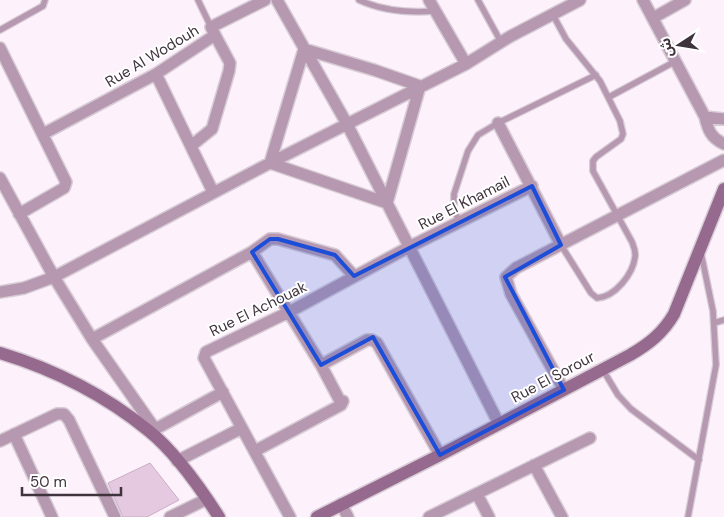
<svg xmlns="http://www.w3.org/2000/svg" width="724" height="517" font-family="'DM Sans','Noto Sans Arabic',sans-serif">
	<rect width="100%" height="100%" fill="#fdf2fb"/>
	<!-- building -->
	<path fill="#e4c9e0" stroke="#c9aec4" d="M150 463 179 500 147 517H123L108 483Z"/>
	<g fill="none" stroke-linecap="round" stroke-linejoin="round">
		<defs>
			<path id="lane" d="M198 0 211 27
				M359 0C383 11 409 13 435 11
				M478 0 501 42
				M553 15 566 39 600 81 620 121 623 134 621 139 596 157 593 161V171L632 242C634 247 636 251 635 257 633 274 615 297 597 298L591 293 561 245
				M0 30 43 6 45 0
				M609 97 676 61
				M459 222 454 209V194L468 151 478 135 498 123 596 75
				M714 323 724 320
				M603 370 618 395 631 409 699 460
				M688 517 716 365 713 311 701 253"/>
			<path id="street" d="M277 0 347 124 499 424
				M429 0 466 64
				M643 0 705 117C708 130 711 138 724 144
				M653 18 685 0
				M0 48 66 182 64 188 19 214
				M156 74 213 192
				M705 117 724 119
				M498 123 561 245
				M43 134 156 74 215 35 211 27 265 0
				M191 146 212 129 229 71 230 63 215 35
				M0 178 54 277 92 339 155 429
				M387 203 270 163 304 49 374 70 420 86
				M387 203 420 86
				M252 252 270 239H278L335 255 354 276
				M0 292 24 288 54 277 270 163 466 64 511 36 580 0
				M92 339 252 252 321 365 340 401H343L341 405 255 451
				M321 365 367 340H372L377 343 440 455
				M564 390 511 294 506 277 516 268 724 160
				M150 432 223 392
				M14 434 52 517
				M0 441 57 414H64L69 420 115 517
				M177 461 242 428
				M534 465 562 517
				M477 494 489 517
				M341 504 348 517
				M170 517 207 499
				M290 517 204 358 206 352 289 312 409 247 532 186
				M429 517 590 438"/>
			<path id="secondary" d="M0 353C53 369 106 396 149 431 175 452 201 489 219 517
				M317 517 440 455 630 355C649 344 663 333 674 314L724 189"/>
		</defs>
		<!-- lane casing -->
		<use href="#lane" stroke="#d7ccd5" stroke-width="8"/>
		<!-- street casing -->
		<use href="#street" stroke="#d7ccd5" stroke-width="14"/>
		<!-- secondary casing -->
		<use href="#secondary" stroke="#d7ccd5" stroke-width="15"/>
		<!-- lane -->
		<use href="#lane" stroke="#b698b1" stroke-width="5.5"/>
		<!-- street -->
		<use href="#street" stroke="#b698b1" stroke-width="11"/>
		<!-- secondary -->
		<use href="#secondary" stroke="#966a8f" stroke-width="12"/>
	</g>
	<!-- marked area -->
	<path fill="#1d4ed8" fill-opacity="0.2" stroke="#1d4ed8" stroke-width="4" stroke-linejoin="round" d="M532 186 561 245 505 277 564 390 440 455 373 337 321 365 252 252 270 239H278L335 255 354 276Z"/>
	<g text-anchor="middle" stroke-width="4" stroke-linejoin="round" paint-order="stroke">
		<!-- street labels -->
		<g font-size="15" fill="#3f343d" stroke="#fff">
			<text transform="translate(152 56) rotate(-31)" y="5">Rue Al Wodouh</text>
			<text transform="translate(464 203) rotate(-27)" y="5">Rue El Khamail</text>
			<text transform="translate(258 309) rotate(-26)" y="5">Rue El Achouak</text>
			<text transform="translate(553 377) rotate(-28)" y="5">Rue El Sorour</text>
		</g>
	</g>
	<!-- north arrow -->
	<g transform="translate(679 45) rotate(258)" stroke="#ffffff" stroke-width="4" paint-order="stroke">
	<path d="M0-4L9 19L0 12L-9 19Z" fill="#3f343d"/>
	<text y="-8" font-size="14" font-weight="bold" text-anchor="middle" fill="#3f343d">ش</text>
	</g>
	<!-- scale -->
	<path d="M22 487v8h99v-8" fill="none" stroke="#3f343d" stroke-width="2.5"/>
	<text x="30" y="487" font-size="15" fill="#3f343d" stroke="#ffffff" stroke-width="4" paint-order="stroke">50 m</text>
</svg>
